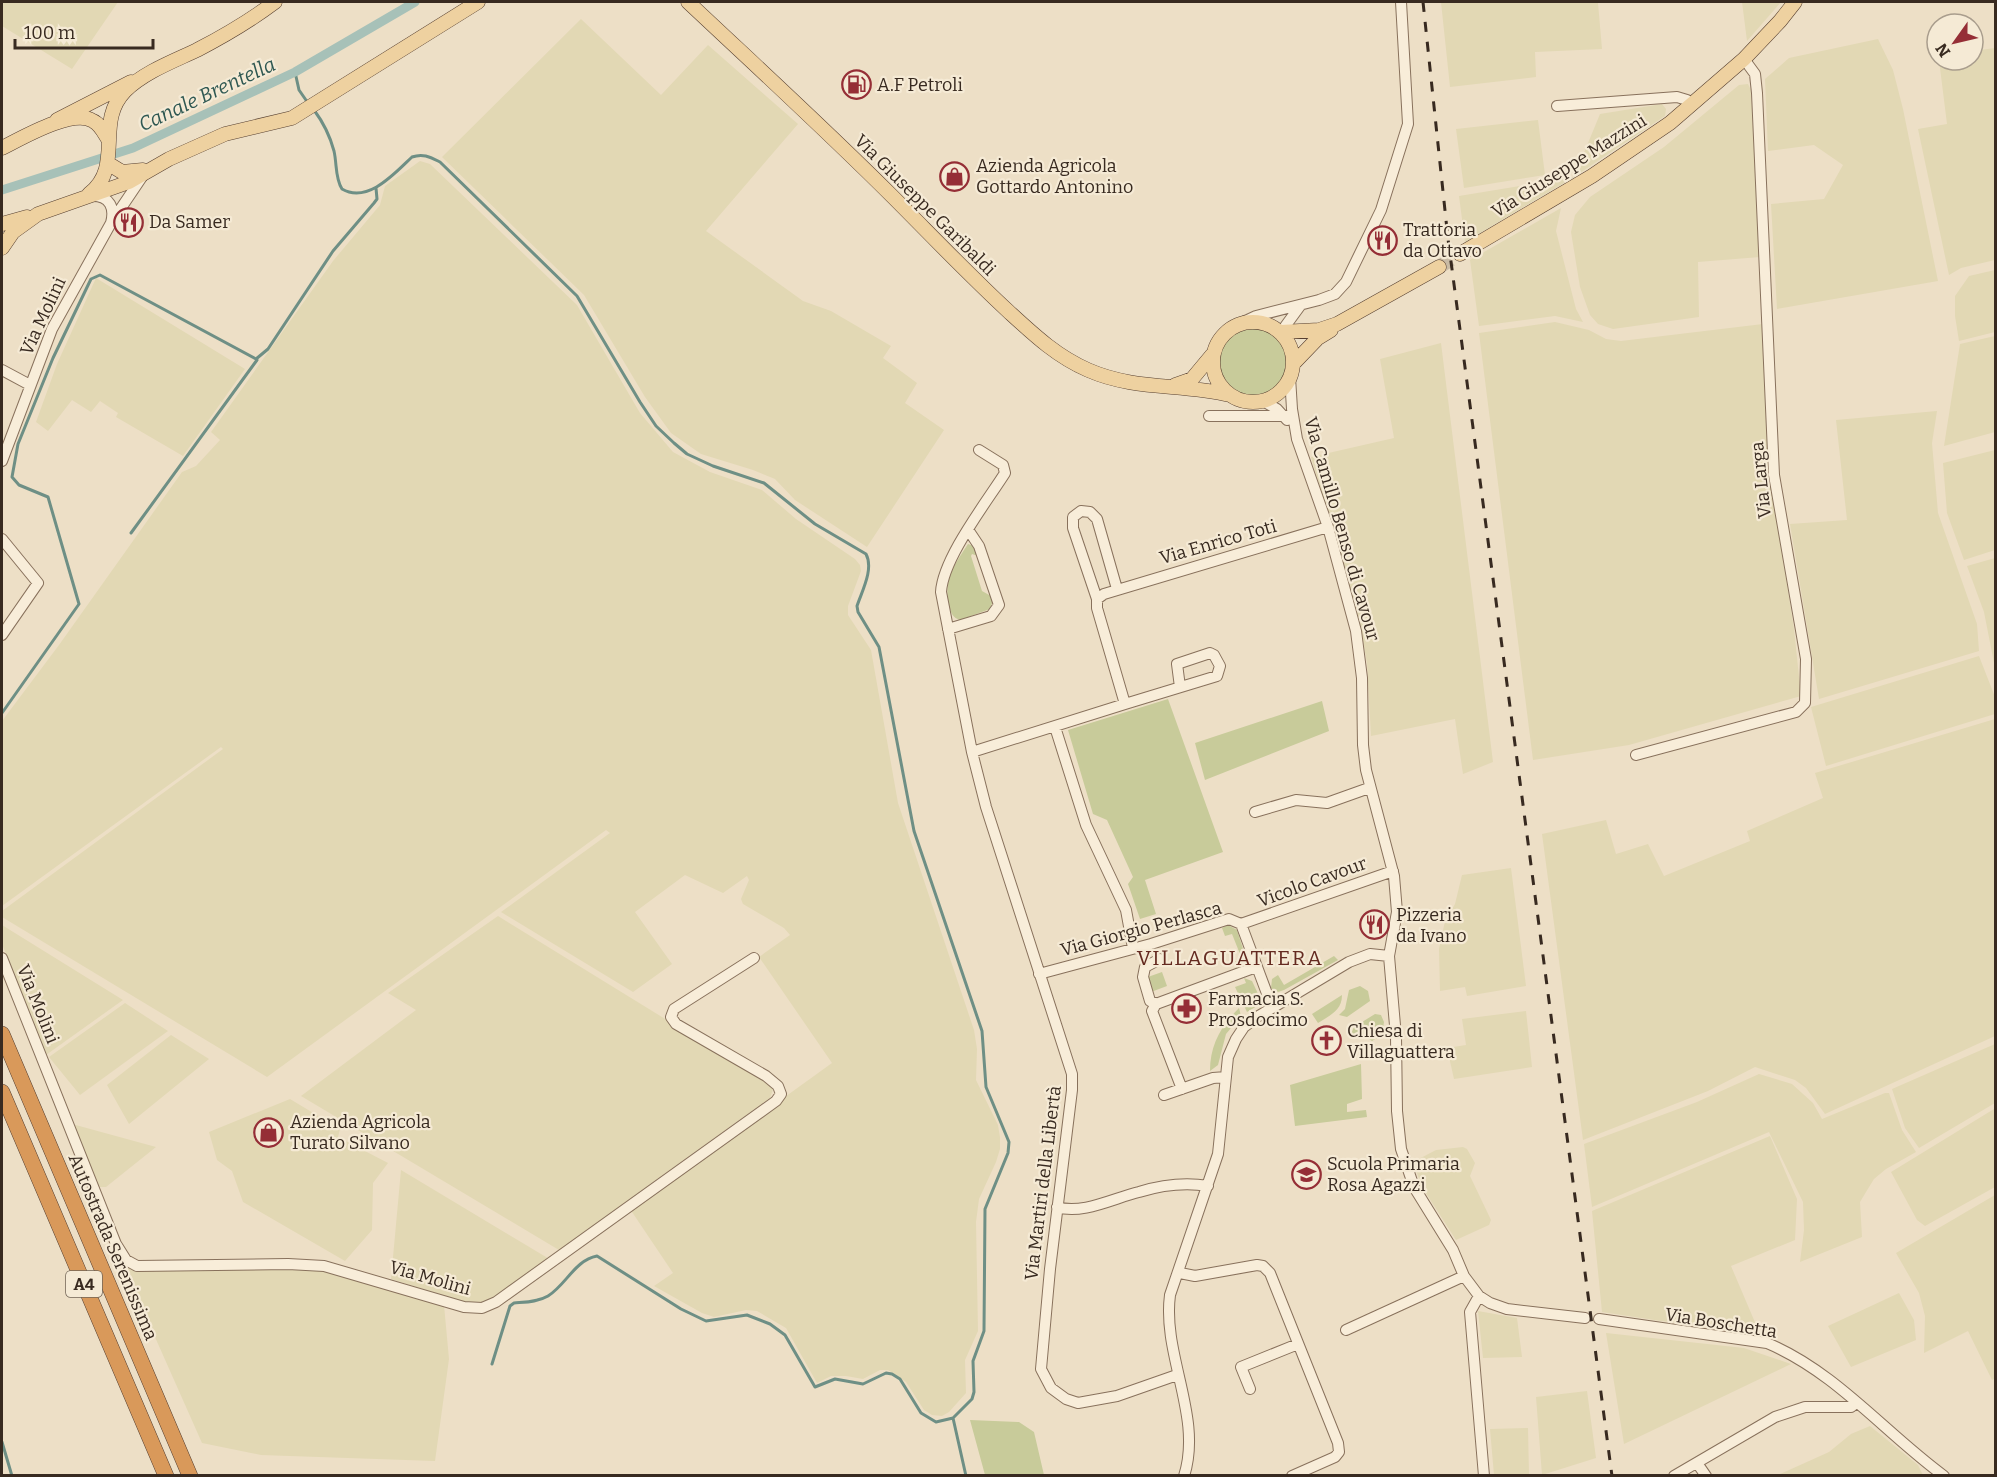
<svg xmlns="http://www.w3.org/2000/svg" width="1997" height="1477" font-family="Bitter,serif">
	<rect width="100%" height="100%" fill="#eddfc6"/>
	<!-- farmland -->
	<path fill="#e2d8b4" d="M2 2H118L72 69 2 26Z
		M1441 2 1598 3 1602 49 1535 52 1536 77 1450 87Z
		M1742 2H1781L1747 41Z
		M581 19 661 95 708 45 798 124 706 231 803 301 831 311 891 346 883 358 917 383 905 403 944 430 867 547 795 500 775 479 753 470 701 454 671 433 645 397 584 295 442 157Z
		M1878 39 1893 70 1903 109 1938 281 1777 309 1771 204 1824 199 1843 165 1814 145 1768 151 1765 79 1789 58Z
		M1995 48V260L1961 268 1949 275 1918 129 1947 124 1939 60H1973V51Z
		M1748 84 1751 90 1760 257 1698 262 1699 317 1613 329 1598 324 1590 315 1580 287 1571 232 1575 215 1590 197 1664 147 1739 85Z
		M1662 104 1666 109 1665 116 1574 177 1465 242 1459 196 1574 177 1600 114Z
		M1538 120 1545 175 1464 188 1456 129Z
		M420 161 430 164 577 305 640 413 673 452 710 472 762 490 796 519 855 559 860 565 861 571 848 606V615L871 650 898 803 974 1030 977 1049 976 1080 998 1125 1000 1137V1149L996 1162 979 1199 976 1222 978 1331 965 1360 966 1393 949 1412 942 1416 932 1415 924 1410 906 1382 888 1370H880L863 1379 846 1376H831L817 1383 786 1328 757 1311 746 1310 714 1317 702 1313 654 1286 673 1273 630 1209 832 1063 759 957 790 935 784 928 743 904 741 899 749 880 747 876 723 893 685 875 635 912 672 964 633 992 501 912 610 833 606 830 267 1077 2 917V911L223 749 221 747 2 906V721L59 645 182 472 196 466 220 440 211 432 333 261 380 205 385 186Z
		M1561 208 1556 231 1576 309 1583 322 1555 316 1479 326 1470 260Z
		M1995 270V332L1959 341 1955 316V296L1969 276Z
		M96 278 245 369 183 456 116 417 118 413 100 401 91 412 72 400 48 431 36 422 57 364Z
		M1555 322 1589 330 1606 339 1621 341 1763 324 1770 476 1794 629 1801 696 1629 745 1533 760 1479 333Z
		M1995 336V432L1944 446 1960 344Z
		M1441 343 1493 762 1463 774 1455 719 1371 736 1367 663 1359 619 1311 457 1394 438 1380 359Z
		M1937 411 1932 443 1938 513 1977 624 1979 651 1819 699 1790 524 1847 520 1836 420Z
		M1995 450V550L1964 560 1947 513 1943 463Z
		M1995 558H1996L1995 668 1984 612 1967 566Z
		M1979 656 1995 697V714L1826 766 1811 707Z
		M1995 719V1036L1825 1114 1806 1088 1795 1080 1755 1067 1708 1091 1583 1140 1542 834 1606 820 1616 854 1648 844 1664 876 1750 841 1747 831 1823 798 1815 773Z
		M1511 868 1526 986 1467 996 1465 987 1440 991 1439 949 1445 921 1455 904 1462 875Z
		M498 916 774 1086 770 1098 559 1250 301 1096 416 1010 388 993Z
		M2 925 123 1000 46 1055 2 944Z
		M125 1003 168 1031 80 1095 49 1057Z
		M1526 1011 1532 1067 1454 1079 1447 1048 1466 1045 1462 1019Z
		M171 1035 209 1059 129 1124 107 1085Z
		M1995 1044V1103L1919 1148 1905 1128 1892 1089Z
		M1759 1074 1792 1084 1813 1103 1822 1119 1885 1093H1889L1902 1130 1916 1152 1886 1169 1874 1179 1866 1192 1860 1202 1862 1237 1800 1262 1804 1230 1803 1202 1769 1132 1592 1207 1584 1144 1697 1102Z
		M290 1099 340 1129 338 1137 388 1163 373 1183 372 1230 345 1261 243 1202 232 1171 217 1160 209 1132Z
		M1994 1109 1995 1187 1925 1226 1917 1220 1891 1172Z
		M72 1124 156 1147 106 1187H100L96 1183Z
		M1770 1136 1797 1199 1795 1240 1731 1266 1760 1334 1721 1326 1661 1321 1602 1312 1592 1211Z
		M1463 1147 1467 1149 1475 1163 1470 1176 1491 1220 1489 1225 1456 1240 1422 1187 1413 1162 1436 1150Z
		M401 1170 551 1260 485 1303 471 1304 391 1279Z
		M1995 1195 1996 1378 1992 1380 1968 1331 1924 1353 1925 1316 1919 1293 1896 1253Z
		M123 1265 138 1269 294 1266 327 1270 444 1305 449 1359 435 1461 261 1455 202 1443Z
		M1899 1293 1914 1320 1916 1340 1851 1367 1828 1326Z
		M1478 1311 1517 1318 1522 1357 1483 1358Z
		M1606 1333 1744 1348 1791 1364 1624 1444Z
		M1587 1391 1596 1458 1542 1475 1536 1397Z
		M1870 1426 1918 1465 1923 1475H1778L1829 1452 1851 1434Z
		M1528 1428 1529 1475H1494L1490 1429Z"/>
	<!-- green -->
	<path fill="#c8cb9a" d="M1218 361a35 35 0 1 1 70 0a35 35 0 1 1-70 0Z
		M968 544 974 546 978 556 972 554 971 556 982 591 991 596 993 601 990 609 960 620C953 618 951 613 949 606 943 580 954 565 968 544Z
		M1168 699 1223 852 1145 880 1156 914 1140 919 1128 884 1133 877 1107 820 1093 814 1068 730Z
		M1322 701 1329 731 1205 780 1195 743Z
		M1228 925 1237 930 1246 958V962L1236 968 1234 962 1242 959 1232 934 1225 936 1222 928Z
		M1334 956 1338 960 1284 990 1278 992 1271 988 1272 979 1278 975 1284 985Z
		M1162 972 1167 986 1151 992 1145 978Z
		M1244 978 1252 981 1260 998 1257 1006 1247 1012 1235 987 1246 983Z
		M1360 986 1368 991 1370 1001 1347 1017 1339 1015 1345 1009 1349 990Z
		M1342 995C1342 1011 1330 1015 1318 1023L1312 1014Z
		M1239 1008 1241 1016 1226 1034 1218 1065 1210 1071C1210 1045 1221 1026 1239 1008Z
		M1375 1014 1381 1015 1384 1022 1382 1035 1372 1041 1361 1033 1351 1034 1354 1027Z
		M1361 1064 1362 1099 1347 1104V1112L1366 1110 1367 1117 1295 1126 1290 1085Z
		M970 1420 1019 1422 1034 1432 1044 1475H985Z"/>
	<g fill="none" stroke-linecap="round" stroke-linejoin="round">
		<!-- stream -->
		<path stroke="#6e8f85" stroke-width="3" d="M295 72 299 90 308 103
			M314 110C323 122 330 136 334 151 337 164 335 178 342 189 368 204 395 173 412 157 423 153 430 157 440 162L577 296 640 402 656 426 674 443 687 454 713 466 764 483 815 524 866 554C874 569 862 591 857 606L858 612 879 647 914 831 982 1031 986 1087 1009 1142 1008 1153 985 1209 984 1331 973 1361 974 1392 972 1399 953 1418 966 1476
			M131 533 257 360
			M2 713 79 604 48 497 19 485 12 477 18 444 53 358 91 279 100 275 256 359 268 349 333 251 374 203 377 199 376 188
			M492 1364 510 1306 514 1303C525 1302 538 1302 548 1296 566 1285 575 1260 597 1256L681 1309 706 1321 747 1315 770 1324 785 1335 815 1387 835 1379 863 1384 886 1373 892 1374 900 1379 921 1413 936 1422 953 1418
			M2 1442 12 1476"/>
		<!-- canal -->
		<path stroke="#a7c1b8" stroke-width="9" d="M2 190 133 148 295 72 415 2"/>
		<!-- major-tunnel -->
		<path stroke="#c9bba5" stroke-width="14" stroke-dasharray="14 7" stroke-linecap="butt" d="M1439 267 1460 254"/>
		<defs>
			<path id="minor" d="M1557 106 1677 97 1687 100 1692 105
				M93 196C110 196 115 208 111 223L144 174
				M1241 323 1256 316 1319 300 1335 294 1346 282 1381 210 1408 124 1401 2
				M1281 332 1300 306
				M2 370 30 385
				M1290 377 1292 409 1297 439 1328 527 1356 631 1362 678 1363 745 1366 770 1394 876 1397 912 1389 956 1396 1037 1397 1111 1401 1149 1414 1187 1453 1250 1464 1276 1479 1296 1490 1303 1507 1309 1585 1318
				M1263 401 1277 409 1287 420
				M1209 416H1293
				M979 450 1003 465 1005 473C986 503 943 558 941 592L972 752 986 807 1072 1074V1090L1050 1269 1041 1369 1051 1388 1066 1399 1078 1403 1117 1396 1177 1375
				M2 461 52 329 111 223
				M2 539 38 583 2 635
				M1097 599 1073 528V517L1081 511 1090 512 1097 519 1117 589
				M948 629 991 616 999 605 979 546 969 531
				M1125 704 1217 676 1220 666 1214 655 1210 653 1177 664 1180 687
				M1055 727 1086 825 1126 910 1133 948
				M972 752 1125 704 1097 608V599L1104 594 1328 527
				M1636 755 1796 712 1805 703 1806 659 1774 475 1757 93 1755 74 1744 59
				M1255 812 1296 800 1327 803 1369 788
				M1241 924 1393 871
				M2 958 116 1244 126 1260 137 1266 288 1264 324 1266 464 1307 482 1308 496 1302 776 1101 781 1094 778 1086 766 1076 676 1024 671 1017 674 1009 754 958
				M1039 974 1151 944 1229 919 1241 924 1272 1007
				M1156 1004 1150 1001 1143 977 1145 967 1160 959
				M1182 1089 1152 1011 1156 1004 1256 967
				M1164 1095 1213 1078 1226 1077
				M1057 1207C1082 1215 1114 1198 1139 1192 1162 1185 1184 1182 1208 1186
				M1180 1273 1195 1276 1257 1265 1263 1266 1270 1273 1338 1443 1339 1452 1335 1457 1292 1476
				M1479 1296 1470 1312 1484 1476
				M1599 1319 1767 1343C1836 1372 1884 1432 1944 1476
				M1346 1330 1464 1276
				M1250 1389 1241 1367 1298 1344
				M1697 1463 1706 1476
				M1184 1476C1203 1417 1162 1355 1170 1295L1218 1154 1228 1057 1236 1039 1244 1027 1257 1017 1349 962 1370 954 1389 956
				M1674 1476 1775 1417 1805 1407H1851L1856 1403"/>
			<path id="major" d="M688 2C756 66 825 129 892 196 930 234 968 274 1008 311 1033 334 1056 356 1088 370 1136 391 1181 383 1230 395
				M57 120 131 82
				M2 148C22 138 73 108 93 121 100 124 104 133 108 139
				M109 164 122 172 143 170
				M89 194C125 166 94 123 125 91 144 72 174 61 197 50 224 36 251 20 275 2
				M2 224 27 217
				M2 248 13 232 38 214 129 182 169 159 225 134 292 118 478 2
				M1460 254 1592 176 1670 123 1744 59 1780 21 1795 2
				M1213 362a40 40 0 1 1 80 0a40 40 0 1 1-80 0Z
				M1281 332 1319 330 1337 324 1439 267
				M1293 364 1318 338 1331 330
				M1175 385 1192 379 1212 355"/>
			<path id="highway" d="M2 1034 190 1476
				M2 1092 166 1476"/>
		</defs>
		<!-- minor casing -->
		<use href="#minor" stroke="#88715c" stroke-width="12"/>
		<!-- major casing -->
		<use href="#major" stroke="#563f30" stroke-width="15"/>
		<!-- highway casing -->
		<use href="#highway" stroke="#563f30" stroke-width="16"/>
		<!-- minor -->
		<use href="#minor" stroke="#f8edd9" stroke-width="10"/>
		<!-- major -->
		<use href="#major" stroke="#eed1a0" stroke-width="14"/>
		<!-- highway -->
		<use href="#highway" stroke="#d9995a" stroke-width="15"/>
		<!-- rail -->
		<path stroke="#382a20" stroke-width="3" stroke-dasharray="10 10" stroke-linecap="butt" d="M1423 2 1448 239 1612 1476"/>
	</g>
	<!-- icons -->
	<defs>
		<symbol id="fuel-ring" viewBox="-11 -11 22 22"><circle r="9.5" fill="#f5ead5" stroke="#952e36" stroke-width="1.5"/><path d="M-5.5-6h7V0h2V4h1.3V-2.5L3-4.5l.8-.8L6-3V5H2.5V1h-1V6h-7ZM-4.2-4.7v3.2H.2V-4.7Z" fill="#952e36"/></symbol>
		<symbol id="shop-ring" viewBox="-11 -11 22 22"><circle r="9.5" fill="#f5ead5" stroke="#952e36" stroke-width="1.5"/><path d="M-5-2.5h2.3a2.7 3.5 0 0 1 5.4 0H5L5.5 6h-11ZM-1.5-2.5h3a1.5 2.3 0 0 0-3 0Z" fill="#952e36"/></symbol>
		<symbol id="restaurant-ring" viewBox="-11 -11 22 22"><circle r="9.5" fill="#f5ead5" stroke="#952e36" stroke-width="1.5"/><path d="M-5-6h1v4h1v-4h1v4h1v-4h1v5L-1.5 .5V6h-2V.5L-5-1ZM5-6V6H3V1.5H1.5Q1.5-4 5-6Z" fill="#952e36"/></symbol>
		<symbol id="pharmacy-ring" viewBox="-11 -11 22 22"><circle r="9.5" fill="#f5ead5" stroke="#952e36" stroke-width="1.5"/><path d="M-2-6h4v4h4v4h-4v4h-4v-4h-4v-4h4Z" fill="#952e36"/></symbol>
		<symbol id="church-ring" viewBox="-11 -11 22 22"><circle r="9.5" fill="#f5ead5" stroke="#952e36" stroke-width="1.5"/><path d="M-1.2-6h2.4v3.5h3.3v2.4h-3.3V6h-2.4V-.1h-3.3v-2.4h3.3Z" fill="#952e36"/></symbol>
		<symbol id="school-ring" viewBox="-11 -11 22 22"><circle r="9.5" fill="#f5ead5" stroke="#952e36" stroke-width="1.5"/><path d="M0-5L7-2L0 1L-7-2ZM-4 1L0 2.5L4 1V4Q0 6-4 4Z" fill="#952e36"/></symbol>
	</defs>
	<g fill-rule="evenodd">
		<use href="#fuel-ring" x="840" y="68" width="33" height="33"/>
		<use href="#shop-ring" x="938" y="160" width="33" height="33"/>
		<use href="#restaurant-ring" x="112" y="206" width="33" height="33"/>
		<use href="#restaurant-ring" x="1366" y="224" width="33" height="33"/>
		<use href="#restaurant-ring" x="1358" y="908" width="33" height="33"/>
		<use href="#pharmacy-ring" x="1170" y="992" width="33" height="33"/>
		<use href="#church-ring" x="1310" y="1024" width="33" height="33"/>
		<use href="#shop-ring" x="252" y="1116" width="33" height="33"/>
		<use href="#school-ring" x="1290" y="1158" width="33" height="33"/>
	</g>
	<g text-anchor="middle" stroke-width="4.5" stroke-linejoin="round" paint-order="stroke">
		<!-- shield labels -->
		<rect fill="#f5ead5" stroke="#716456" stroke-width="1.5" x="66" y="1271" width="36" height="26" rx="4.5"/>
		<g font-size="16" font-weight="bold" fill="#382a20">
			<text x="84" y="1290">A4</text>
		</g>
		<!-- poi labels -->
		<g font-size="18" fill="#382a20" stroke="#f5ead5" text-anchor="start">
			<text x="877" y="91">A.F Petroli</text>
			<text x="976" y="172">Azienda Agricola<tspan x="976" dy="21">Gottardo Antonino</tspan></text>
			<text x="149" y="228">Da Samer</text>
			<text x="1403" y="236">Trattoria<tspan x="1403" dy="21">da Ottavo</tspan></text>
			<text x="1396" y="921">Pizzeria<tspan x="1396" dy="21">da Ivano</tspan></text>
			<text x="1208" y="1005">Farmacia S.<tspan x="1208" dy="21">Prosdocimo</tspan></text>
			<text x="1347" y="1037">Chiesa di<tspan x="1347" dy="21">Villaguattera</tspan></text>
			<text x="290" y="1128">Azienda Agricola<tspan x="290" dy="21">Turato Silvano</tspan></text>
			<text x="1327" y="1170">Scuola Primaria<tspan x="1327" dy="21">Rosa Agazzi</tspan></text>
		</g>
		<!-- street labels -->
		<g font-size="18" fill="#382a20" stroke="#f5ead5">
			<text transform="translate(1569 166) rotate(-32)" y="6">Via Giuseppe Mazzini</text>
			<text transform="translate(925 205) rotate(45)" y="6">Via Giuseppe Garibaldi</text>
			<text transform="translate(43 316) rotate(-65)" y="6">Via Molini</text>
			<text transform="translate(1761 480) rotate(-96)" y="6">Via Larga</text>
			<text transform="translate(1342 529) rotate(74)" y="6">Via Camillo Benso di Cavour</text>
			<text transform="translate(1218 542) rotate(-16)" y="6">Via Enrico Toti</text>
			<text transform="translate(1312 882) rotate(-20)" y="6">Vicolo Cavour</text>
			<text transform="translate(1141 929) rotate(-15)" y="6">Via Giorgio Perlasca</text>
			<text transform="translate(38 1004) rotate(68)" y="6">Via Molini</text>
			<text transform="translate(1043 1183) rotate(-83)" y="6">Via Martiri della Libertà</text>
			<text transform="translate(113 1247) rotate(67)" y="6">Autostrada Serenissima</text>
			<text transform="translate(430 1278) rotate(16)" y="6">Via Molini</text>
			<text transform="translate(1721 1323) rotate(9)" y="6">Via Boschetta</text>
		</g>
		<!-- water labels -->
		<g font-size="20" font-style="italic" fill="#2f5852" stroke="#f5ead5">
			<text transform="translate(207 94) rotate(-25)" y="7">Canale Brentella</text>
		</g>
		<!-- quarter labels -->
		<g font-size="21" letter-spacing="1.5" fill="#642a20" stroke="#f5ead5">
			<text x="1230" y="965">VILLAGUATTERA</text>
		</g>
	</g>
	<!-- border -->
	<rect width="1997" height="1477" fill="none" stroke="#382a20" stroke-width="6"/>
	<!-- north arrow -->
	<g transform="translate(1955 42) rotate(236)"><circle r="28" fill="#f5ead5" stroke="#a99d8d" stroke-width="1.5"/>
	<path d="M0-4.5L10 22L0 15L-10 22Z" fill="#952e36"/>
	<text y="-9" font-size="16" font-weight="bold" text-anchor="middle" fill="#382a20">N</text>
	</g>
	<!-- scale -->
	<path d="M15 39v9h138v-9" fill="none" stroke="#382a20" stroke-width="3"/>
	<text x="24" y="39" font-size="18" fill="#382a20" stroke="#f5ead5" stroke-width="4.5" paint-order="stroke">100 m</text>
</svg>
